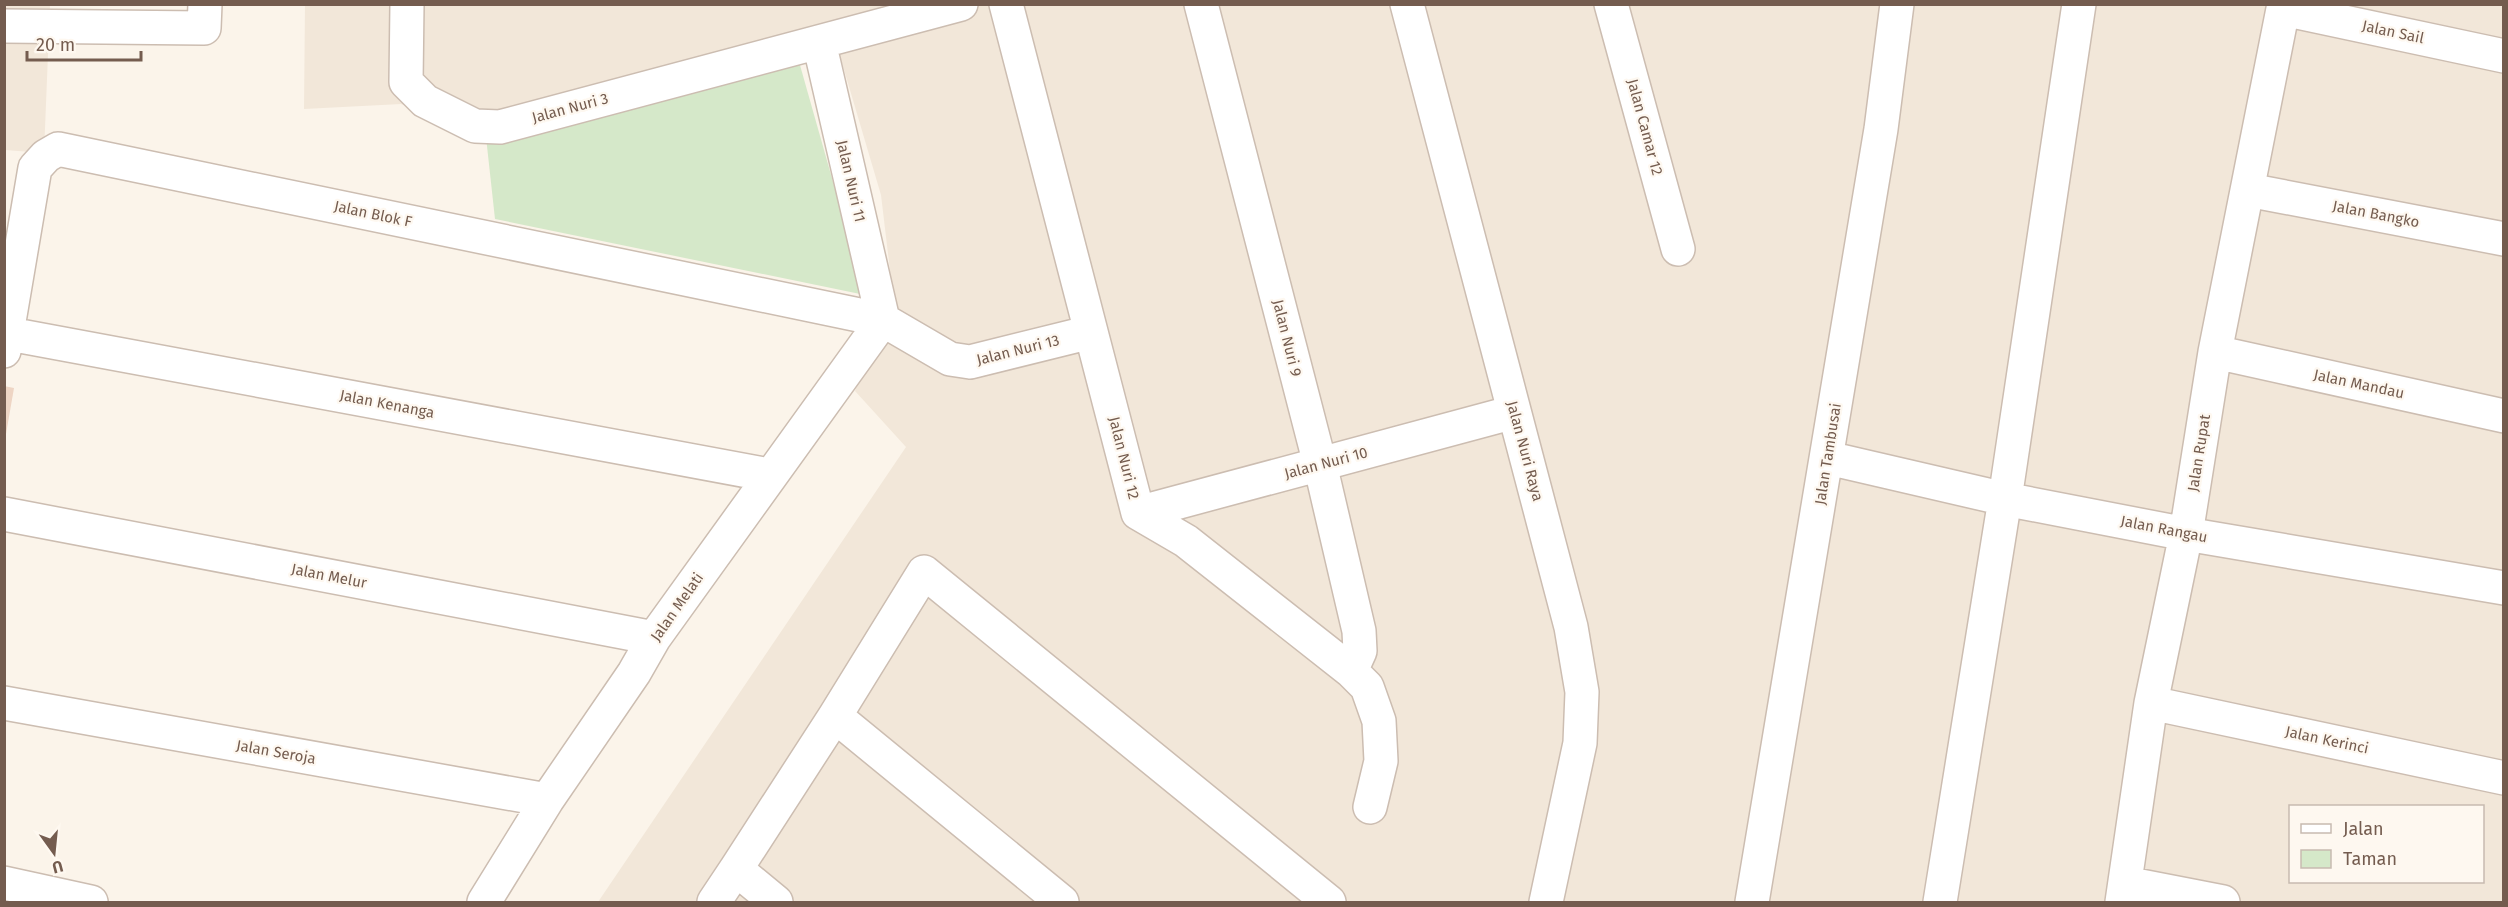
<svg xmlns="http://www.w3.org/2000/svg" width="2508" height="907" font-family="'Fira Sans',sans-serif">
	<rect width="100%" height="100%" fill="#fbf4ea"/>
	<!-- residential -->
	<path fill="#f2e7d9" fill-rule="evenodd" d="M305 4 2503 5V902H598L906 447 855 391 892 287 881 195 837 46 476 135 401 104 304 109ZM2290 806H2482V882H2290Z
		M4 5H50L44 153 5 150Z"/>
	<!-- green -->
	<path fill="#d5e8c9" d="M796 51 865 295 495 219 486 137Z"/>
	<!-- building -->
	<path fill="#eed5c4" d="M4 386 14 388 6 434H4Z"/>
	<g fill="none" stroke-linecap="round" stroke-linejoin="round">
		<defs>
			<path id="minor" d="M407 4 406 82 425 101 475 126 500 127 961 4
				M1006 4 1138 513 1186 541 1351 671 1367 687 1379 721 1381 761 1370 807
				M1201 4 1320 464 1359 631 1360 651 1351 671
				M1407 4 1571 627 1582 692 1580 743 1546 902
				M1611 4 1678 249
				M2283 9 2504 56
				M4 26 204 28 205 4
				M819 42 883 320
				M2248 190 2504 239
				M4 333 769 475
				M4 351 35 168 46 156 58 149 883 320 950 359 970 362 1091 332
				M2215 352 2504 416
				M1828 458 2005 499 2186 534 2504 588
				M1138 513 1514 412
				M4 514 654 638
				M4 703 547 800
				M2151 703 2504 778
				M835 716 1062 902
				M4 883 91 902
				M2125 883 2223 902
				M484 902 547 800 634 673 654 638 883 320
				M714 902 736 869
				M776 902 736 869 835 716 924 572 1329 902
				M1752 902 1881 129 1897 4
				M1940 902 2005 499 2079 4
				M2122 902 2151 703 2186 534 2215 352 2284 4"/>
		</defs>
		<!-- minor casing -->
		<use href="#minor" stroke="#ccbdb1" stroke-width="36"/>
		<!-- minor -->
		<use href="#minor" stroke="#fff" stroke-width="33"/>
	</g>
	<g text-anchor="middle" stroke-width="4.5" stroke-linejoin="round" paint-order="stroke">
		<!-- street labels -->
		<g font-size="15" fill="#745c4f" stroke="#fef8f0">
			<text transform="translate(2393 32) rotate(12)" y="5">Jalan Sail</text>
			<text transform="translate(570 108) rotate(-15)" y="5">Jalan Nuri 3</text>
			<text transform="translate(1645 127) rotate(75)" y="5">Jalan Camar 12</text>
			<text transform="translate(851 181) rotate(77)" y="5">Jalan Nuri 11</text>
			<text transform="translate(373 214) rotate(12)" y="5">Jalan Blok F</text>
			<text transform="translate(2376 214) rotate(11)" y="5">Jalan Bangko</text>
			<text transform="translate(1287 338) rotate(76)" y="5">Jalan Nuri 9</text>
			<text transform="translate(1018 350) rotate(-14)" y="5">Jalan Nuri 13</text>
			<text transform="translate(2359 384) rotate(12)" y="5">Jalan Mandau</text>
			<text transform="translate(387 404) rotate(11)" y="5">Jalan Kenanga</text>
			<text transform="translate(1525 451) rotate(75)" y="5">Jalan Nuri Raya</text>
			<text transform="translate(2199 453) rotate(-81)" y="5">Jalan Rupat</text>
			<text transform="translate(1828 454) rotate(-81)" y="5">Jalan Tambusai</text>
			<text transform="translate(1124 458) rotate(76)" y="5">Jalan Nuri 12</text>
			<text transform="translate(1326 463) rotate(-15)" y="5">Jalan Nuri 10</text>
			<text transform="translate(2164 529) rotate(11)" y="5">Jalan Rangau</text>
			<text transform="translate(329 576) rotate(11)" y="5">Jalan Melur</text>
			<text transform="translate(677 607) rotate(-55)" y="5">Jalan Melati</text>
			<text transform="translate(2327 740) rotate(12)" y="5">Jalan Kerinci</text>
			<text transform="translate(276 752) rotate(10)" y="5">Jalan Seroja</text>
		</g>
	</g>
	<!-- border -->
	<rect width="2508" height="907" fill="none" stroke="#745c4f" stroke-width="12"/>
	<!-- legend -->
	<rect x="2289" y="805" width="195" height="78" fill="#fef8f0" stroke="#c7bab0" stroke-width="1.5"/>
	<rect x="2301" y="824" width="30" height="9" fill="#ffffff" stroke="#c7bab0" stroke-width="1.5"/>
	<text x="2343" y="835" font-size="18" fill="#745c4f">Jalan</text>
	<rect x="2301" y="850" width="30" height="18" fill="#d5e8c9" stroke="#c7bab0" stroke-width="1.5"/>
	<text x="2343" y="865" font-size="18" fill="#745c4f">Taman</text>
	<!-- north arrow -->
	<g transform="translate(54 853) rotate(165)" stroke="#fef8f0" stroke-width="4.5" paint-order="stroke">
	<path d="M0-4.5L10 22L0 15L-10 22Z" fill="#745c4f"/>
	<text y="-9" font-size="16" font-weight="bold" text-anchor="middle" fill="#745c4f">U</text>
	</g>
	<!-- scale -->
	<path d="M27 51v9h114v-9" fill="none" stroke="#745c4f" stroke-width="3"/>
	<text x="36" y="51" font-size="18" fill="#745c4f" stroke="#fef8f0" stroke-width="4.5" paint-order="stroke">20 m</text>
</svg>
